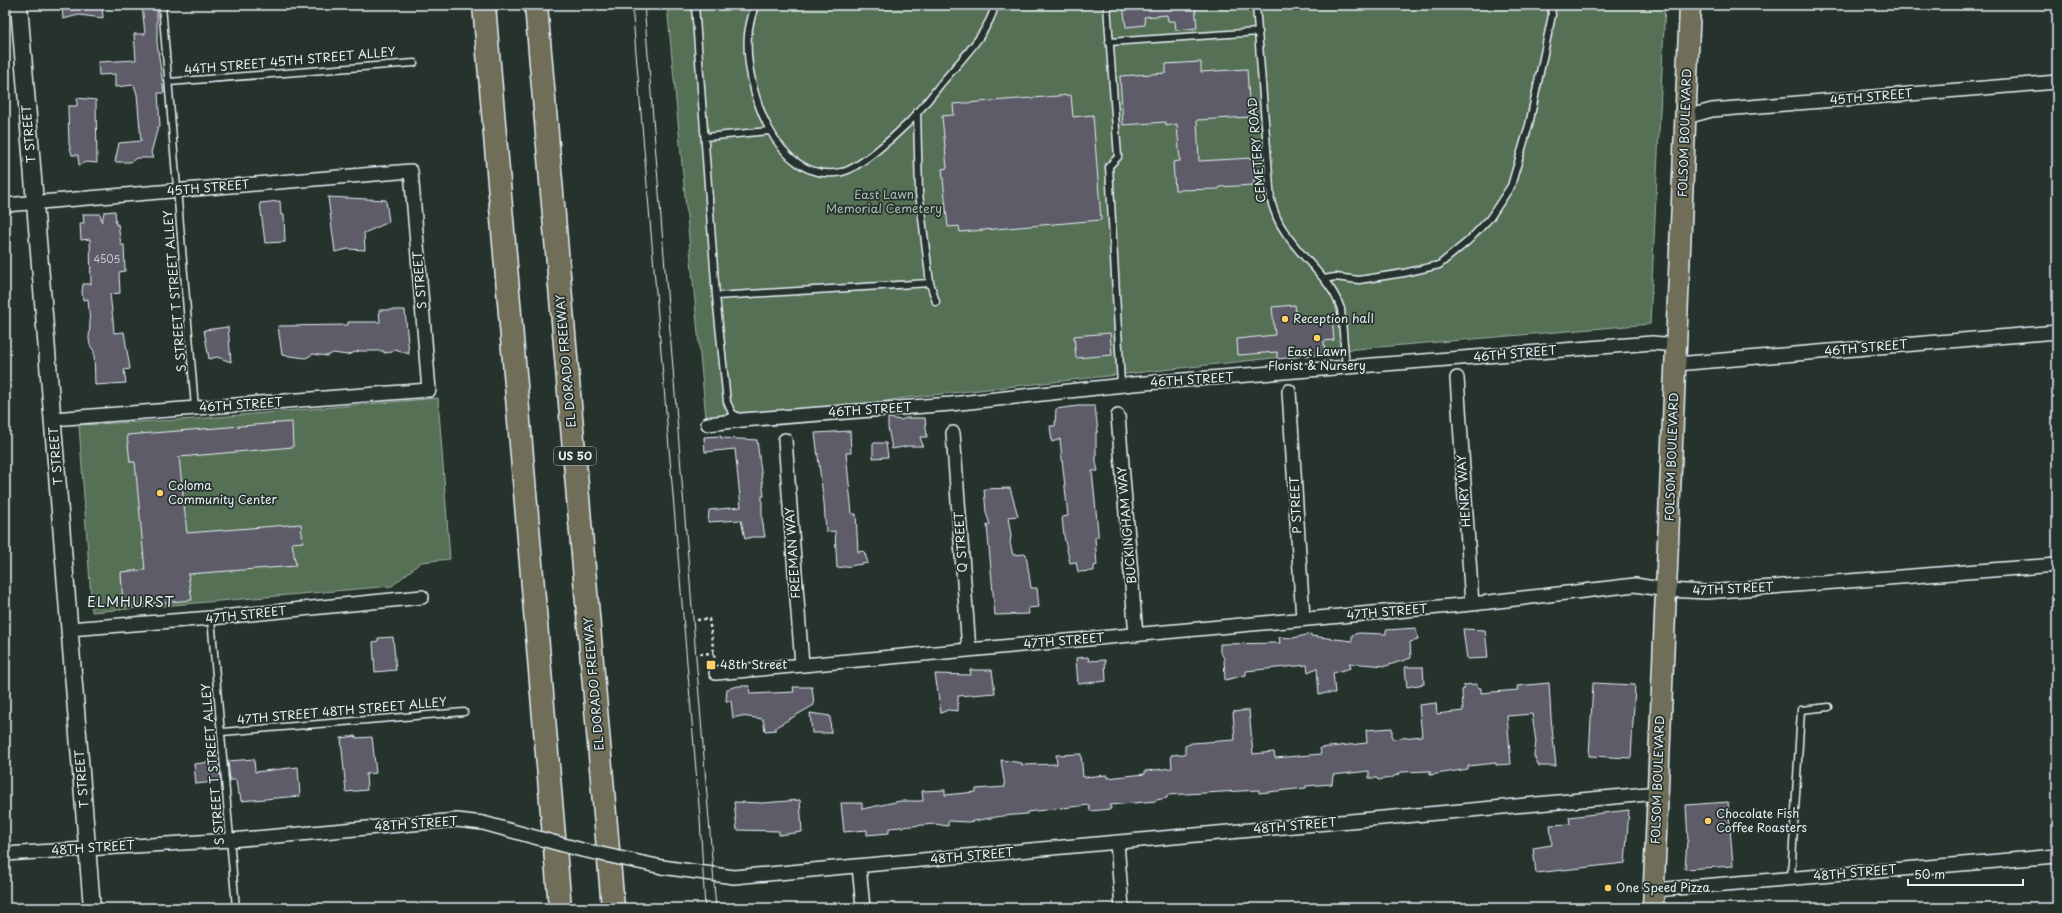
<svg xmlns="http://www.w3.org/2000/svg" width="2062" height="913" font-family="'Playpen Sans',sans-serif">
	<rect width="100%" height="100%" fill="#26332d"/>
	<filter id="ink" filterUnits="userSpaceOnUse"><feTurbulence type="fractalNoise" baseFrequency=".025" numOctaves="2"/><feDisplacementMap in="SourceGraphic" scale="8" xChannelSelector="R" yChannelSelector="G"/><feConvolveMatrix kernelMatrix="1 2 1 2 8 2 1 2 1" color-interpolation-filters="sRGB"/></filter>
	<g filter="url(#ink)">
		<!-- green -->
		<path fill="#567056" stroke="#9fb0a7" d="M667 5H1665L1650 324 1356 349 905 398 707 429Z
			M438 398 450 559 421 562 392 586 92 612 79 425 194 419Z"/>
		<!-- building -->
		<path fill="#5d5c68" stroke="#e8f1f8" d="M62 5H102L103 18 79 15 63 19Z
			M142 5H157V43L164 93H158L160 127H158L151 153 153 158H136L131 162H115L119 143 141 141 137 94 134 85 115 87V74L99 75 98 62 136 60 134 34H145Z
			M1123 5H1195L1197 28 1176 30 1175 21H1168L1167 15 1144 17 1145 25 1126 27Z
			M1201 62V72L1247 69 1250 117 1197 120 1199 161 1252 158 1254 185 1219 187V189L1175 190 1173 162 1180 161 1177 124 1166 126V122L1123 125 1120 76 1166 73V64Z
			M1071 95 1073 117 1093 115 1101 220 960 232 959 226 948 227 942 169 947 168 942 116 954 115 953 104Z
			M77 98 96 100 97 163 86 162 79 165 78 155H72L69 144 68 106H77Z
			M328 197 386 200 389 222 364 233 365 250 348 249 335 252Z
			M280 201 281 215H284L285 242 265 243 260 203Z
			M115 211 116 225 118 224 121 245H124L125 271 119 272 120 293 110 294 113 320 114 333 124 332 130 369 124 370 126 383 95 385 94 351 90 345 89 339 90 323 88 299 83 300 82 292 83 284H91L90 239 81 240 80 223H84L83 214H100L102 222 104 212Z
			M1295 305 1297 320 1332 317 1334 340 1324 341 1325 354 1277 359V352L1238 355 1237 339 1275 335 1272 307Z
			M379 310H405L409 354 395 349 392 352 384 353V351H359L347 355 333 353 327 356 313 354 306 358 282 355 278 326 348 325V322H380Z
			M228 327 231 362 217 357 209 359 204 330Z
			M1110 333 1112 355 1076 358 1074 336Z
			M1078 406H1095L1098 432H1096V462L1098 471H1092L1098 531V537L1095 538 1097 565 1094 566V571L1078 572 1076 562 1070 563 1064 536 1062 517 1068 516 1060 439 1052 442 1050 426H1055L1056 409Z
			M888 418 901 420 906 418H925L927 437H920L923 446H908L892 449 888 427Z
			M292 422 293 447 179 457 187 533 301 524 303 542 292 543 296 566 188 574 192 600 123 606 121 572 145 570 135 462H130L127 435Z
			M850 431 851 453H846L852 514H856L858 552 864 551 868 563 837 568 835 531 826 532 824 503 815 433Z
			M721 436V438L757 440 764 496H762V518L765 537H752L745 539 741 520 708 522 709 510 741 507 735 449 705 452 704 437Z
			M873 443H886L888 457 873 458Z
			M1010 488 1018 516 1008 517 1011 536 1010 543 1013 555 1026 554 1031 588H1037L1039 607 1028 608 1029 614 995 615 987 525H990L986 512 984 489Z
			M1416 628 1418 640 1410 642 1411 658 1386 666 1349 663 1351 668 1333 673 1335 693H1326L1319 695 1317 668 1308 672 1307 665 1246 671V675L1225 680 1224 658 1220 652V644L1280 643 1279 637 1293 638 1311 634V636L1352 641V635L1359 633 1386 634V630Z
			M1463 629 1485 630 1488 658 1467 659Z
			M393 637 396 670 375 672 373 642 378 641V638Z
			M1088 657 1089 661 1105 660 1106 681 1078 684 1076 658Z
			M1405 667H1423L1424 684 1407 687Z
			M970 670H992L995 693 958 696V711L948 710 941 713 935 674 971 675Z
			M1549 683 1551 718 1556 766H1539L1534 756 1536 742 1532 714 1507 716 1511 764 1496 765V763L1468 766V769L1430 775V771L1402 772 1391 778 1378 780 1377 778H1369V771L1333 775 1332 784 1306 786V788L1259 793V790L1167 795V798L1156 800V801L1110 805 1111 809 1090 811 1089 805 1027 812V814L1002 816 968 822 948 821V826L935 824 889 828V833L867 835V830L844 832 841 803H862V809L900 801H923L922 791 945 790V795L976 792V789L1005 787 1001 760 1022 763V765L1057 764 1056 755 1081 754 1083 777 1107 775V778L1145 774V771L1172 768 1171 755 1185 754V746L1192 743 1235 740 1233 712 1249 710 1253 754 1274 752 1275 758 1321 754 1320 748 1367 743 1366 730 1392 728V739L1422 736 1419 705 1436 703 1437 714 1463 711 1462 690 1464 689V685L1477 684V687L1481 688V693L1518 690 1517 686Z
			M1593 683 1635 685 1631 758 1589 756Z
			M738 686H749L750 694 794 692 793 687H812L814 705 776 727V730L765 731 763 719 741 716 733 718 731 701H726L727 689Z
			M810 713 830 716 831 733H812Z
			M356 736V738L372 737 376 773 366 774 367 790 346 792 341 738Z
			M254 759 255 772 298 767 300 796 241 801 240 794H238L236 780H230L228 761Z
			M219 761 221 781 196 784 194 764Z
			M800 800 802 832 779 835V831L737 830 734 802 763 803Z
			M1728 802 1733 866 1685 869 1687 841H1688L1686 805Z
			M1629 810 1625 863 1536 873 1533 848 1552 845 1550 825 1570 824 1569 817Z"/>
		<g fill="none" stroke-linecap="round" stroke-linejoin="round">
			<defs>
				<path id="service" d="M162 5 195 408
					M695 5 716 296 727 402 732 413 740 418
					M755 5C752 15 749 24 748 35 744 85 775 186 842 172 858 169 894 137 907 124 919 112 930 98 940 85 958 63 989 33 995 5
					M1107 5 1118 157 1109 166 1121 385
					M1256 5 1271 201C1274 211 1277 221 1283 229 1300 258 1330 277 1341 309L1346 368
					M1109 42 1259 32
					M169 82 414 63
					M917 112 919 193 930 283 936 302
					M705 137 769 131
					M1324 279 1335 277 1359 280 1404 273 1439 265 1468 241 1490 218 1511 186 1529 125 1552 15 1551 5
					M716 296 930 283
					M211 618 236 908
					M222 732 464 712
					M1791 878 1801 710 1829 707"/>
				<path id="minor" d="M1686 117 1712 110 2057 82
					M5 205 411 171 429 390 53 419
					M1676 364 2057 332
					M1457 378 1472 604
					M1289 391 1303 619
					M1118 416 1136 635
					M708 424 742 420 951 404 1133 384 1652 343 1676 345
					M953 433 969 650
					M785 440 802 665
					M69 629 211 618 422 597
					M716 673 1472 604 1635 585 1667 590 1706 592 2057 565
					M1117 842 1122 908
					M5 854 231 840 457 820 483 823
					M859 866 863 908
					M662 867 734 877 1658 793
					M1654 890 2057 856"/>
				<path id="tertiary" d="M19 5 92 908"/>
				<path id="primary" d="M1653 908 1690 5"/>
				<path id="motorway" d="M484 5 560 908
					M536 5 613 908"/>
			</defs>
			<!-- service casing -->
			<use href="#service" stroke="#e8f1f8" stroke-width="9"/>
			<!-- minor casing -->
			<use href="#minor" stroke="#e8f1f8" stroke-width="16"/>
			<!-- tertiary casing -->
			<use href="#tertiary" stroke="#e8f1f8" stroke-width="19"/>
			<!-- primary casing -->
			<use href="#primary" stroke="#e8f1f8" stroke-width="23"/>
			<!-- motorway casing -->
			<use href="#motorway" stroke="#e8f1f8" stroke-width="25"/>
			<!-- path -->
			<path stroke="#e8f1f8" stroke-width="2.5" stroke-dasharray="3 3" stroke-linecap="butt" d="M697 620 709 619 715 661
				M700 654 714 653"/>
			<!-- service -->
			<use href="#service" stroke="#26332d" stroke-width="6"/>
			<!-- minor -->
			<use href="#minor" stroke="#26332d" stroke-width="13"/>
			<!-- tertiary -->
			<use href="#tertiary" stroke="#26332d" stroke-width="16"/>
			<!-- primary -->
			<use href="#primary" stroke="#706e59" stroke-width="20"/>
			<!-- motorway -->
			<use href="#motorway" stroke="#706e59" stroke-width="22"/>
			<!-- tram -->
			<path stroke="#e8f1f8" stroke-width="1" d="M632 5 700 818 705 908
				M644 5 716 908"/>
			<defs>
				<path id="minor-bridge" d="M483 823 582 850 662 867"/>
			</defs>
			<!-- minor-bridge casing -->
			<use href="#minor-bridge" stroke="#e8f1f8" stroke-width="16" stroke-linecap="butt"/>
			<!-- minor-bridge -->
			<use href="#minor-bridge" stroke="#26332d" stroke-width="13"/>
		</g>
	</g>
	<!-- markers -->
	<g fill="#ffd166" stroke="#26332d" stroke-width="1.5">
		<circle cx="1285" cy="319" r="4"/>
		<circle cx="1317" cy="338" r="4"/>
		<circle cx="160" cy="493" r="4"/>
		<rect x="706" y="660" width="10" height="10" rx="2"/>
		<circle cx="1708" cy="821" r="4"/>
		<circle cx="1608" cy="888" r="4"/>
	</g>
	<g text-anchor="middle" stroke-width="3.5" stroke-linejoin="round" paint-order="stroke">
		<!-- number labels -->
		<g font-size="10" fill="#c5ccd4">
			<text x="107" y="263">4505</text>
		</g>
		<!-- shield labels -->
		<rect fill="#26332d" stroke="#aeb8bb" stroke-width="1" x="554" y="447" width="42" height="18" rx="3"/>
		<g font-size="11" font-weight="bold" fill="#e8f1f8">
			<text x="575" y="460">US 50</text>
		</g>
		<!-- street labels -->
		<g font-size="12" fill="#e8f1f8" stroke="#26332d">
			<text transform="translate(290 61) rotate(-5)" y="4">44TH STREET 45TH STREET ALLEY</text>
			<text transform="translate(1871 97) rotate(-5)" y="4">45TH STREET</text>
			<text transform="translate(1685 133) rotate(-88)" y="4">FOLSOM BOULEVARD</text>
			<text transform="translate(29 134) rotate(-95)" y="4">T STREET</text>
			<text transform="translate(1257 150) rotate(-95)" y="4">CEMETERY ROAD</text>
			<text transform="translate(208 188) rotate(-5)" y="4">45TH STREET</text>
			<text transform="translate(420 280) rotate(-95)" y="4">S STREET</text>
			<text transform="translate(175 291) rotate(-95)" y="4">S STREET T STREET ALLEY</text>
			<text transform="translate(1866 348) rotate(-5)" y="4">46TH STREET</text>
			<text transform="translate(1515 354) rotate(-5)" y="4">46TH STREET</text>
			<text transform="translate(566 361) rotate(-95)" y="4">EL DORADO FREEWAY</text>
			<text transform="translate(1192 380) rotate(-4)" y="4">46TH STREET</text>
			<text transform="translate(241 405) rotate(-4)" y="4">46TH STREET</text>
			<text transform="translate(870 410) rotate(-4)" y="4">46TH STREET</text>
			<text transform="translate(56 456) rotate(-95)" y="4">T STREET</text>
			<text transform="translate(1672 457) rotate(-88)" y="4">FOLSOM BOULEVARD</text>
			<text transform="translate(1464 491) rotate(-94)" y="4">HENRY WAY</text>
			<text transform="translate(1296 505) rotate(-93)" y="4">P STREET</text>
			<text transform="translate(1127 525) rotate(-95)" y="4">BUCKINGHAM WAY</text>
			<text transform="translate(961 542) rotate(-94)" y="4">Q STREET</text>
			<text transform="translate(793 553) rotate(-94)" y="4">FREEMAN WAY</text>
			<text transform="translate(1733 589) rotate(-3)" y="4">47TH STREET</text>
			<text transform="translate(1387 612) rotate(-5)" y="4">47TH STREET</text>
			<text transform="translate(246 615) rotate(-6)" y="4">47TH STREET</text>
			<text transform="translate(1064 641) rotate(-5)" y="4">47TH STREET</text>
			<text transform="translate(594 684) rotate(-95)" y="4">EL DORADO FREEWAY</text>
			<text transform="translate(342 711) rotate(-5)" y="4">47TH STREET 48TH STREET ALLEY</text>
			<text transform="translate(213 764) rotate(-95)" y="4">S STREET T STREET ALLEY</text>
			<text transform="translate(82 779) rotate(-95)" y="4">T STREET</text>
			<text transform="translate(1658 780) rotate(-88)" y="4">FOLSOM BOULEVARD</text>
			<text transform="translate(416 824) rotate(-4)" y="4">48TH STREET</text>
			<text transform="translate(1295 826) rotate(-5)" y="4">48TH STREET</text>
			<text transform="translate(93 848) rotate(-4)" y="4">48TH STREET</text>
			<text transform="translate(972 856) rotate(-5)" y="4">48TH STREET</text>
			<text transform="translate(1855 873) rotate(-5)" y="4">48TH STREET</text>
		</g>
		<!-- park labels -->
		<g font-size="12" fill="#aebdb7" stroke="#26332d">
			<text x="884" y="199">East Lawn<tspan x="884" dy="14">Memorial Cemetery</tspan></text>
		</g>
		<!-- poi labels -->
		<g font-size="12" fill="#e8f1f8" stroke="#26332d" text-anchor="start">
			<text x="1293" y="323">Reception hall</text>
			<text x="1317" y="356" text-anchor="middle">East Lawn<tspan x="1317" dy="14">Florist &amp; Nursery</tspan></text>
			<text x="168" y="490">Coloma<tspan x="168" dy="14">Community Center</tspan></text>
			<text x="720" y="669">48th Street</text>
			<text x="1716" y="818">Chocolate Fish<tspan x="1716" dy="14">Coffee Roasters</tspan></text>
			<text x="1616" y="892">One Speed Pizza</text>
		</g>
		<!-- quarter labels -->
		<g font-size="14" letter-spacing="1" fill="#e8f1f8" stroke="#26332d">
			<text x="131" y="607">ELMHURST</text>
		</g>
	</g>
	<!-- margin -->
	<rect width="2062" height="913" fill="none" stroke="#26332d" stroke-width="20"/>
	<rect x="10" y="10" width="2042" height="893" fill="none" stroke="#e8f1f8" stroke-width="1.5" filter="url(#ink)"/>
	<!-- scale -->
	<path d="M1908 879v6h115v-6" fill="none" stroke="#e8f1f8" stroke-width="2"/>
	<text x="1914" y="879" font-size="12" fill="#e8f1f8" stroke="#26332d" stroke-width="3" paint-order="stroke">50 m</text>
</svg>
